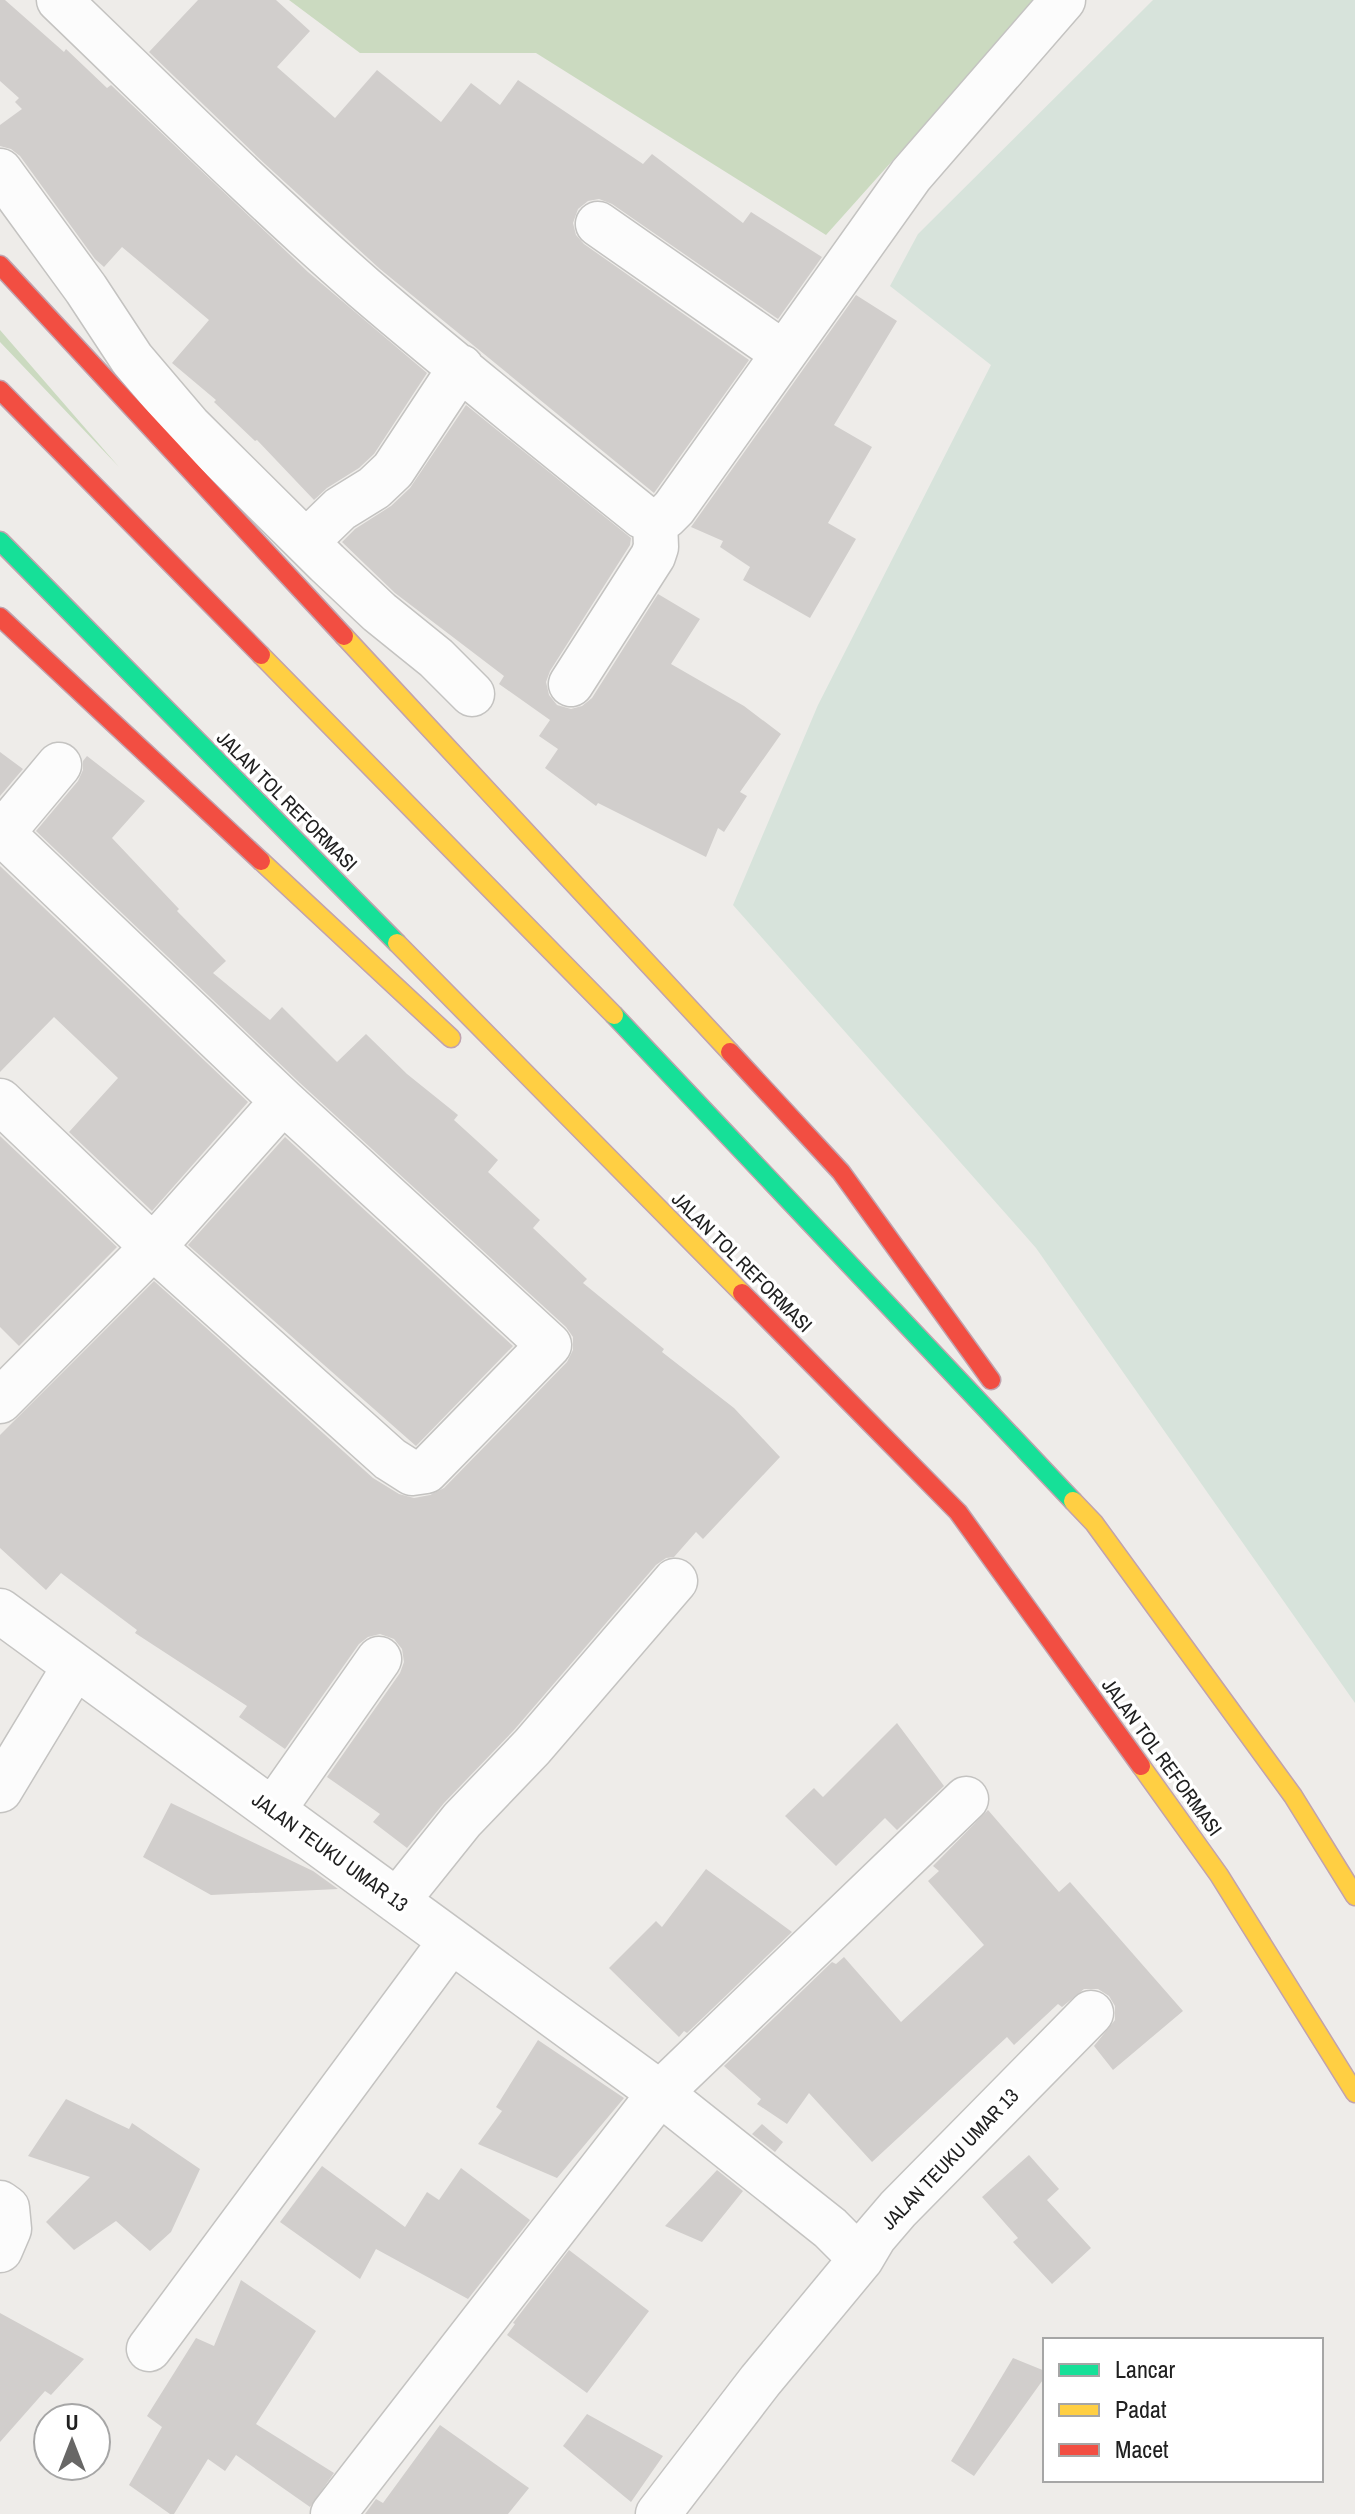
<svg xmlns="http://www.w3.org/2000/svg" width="1355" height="2514" font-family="'Archivo Narrow',sans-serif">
	<rect width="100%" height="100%" fill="#eeece9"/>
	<!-- forest -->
	<path fill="#cbdac0" d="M289 0H1036L826 235 536 53H360Z
		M0 330 119 467 0 342Z"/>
	<!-- wetland -->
	<path fill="#d7e3db" d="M1153 0H1355V1703L1036 1248 733 905 818 705 991 365 890 286 918 234Z"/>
	<!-- building -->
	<path fill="#d1cecc" d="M0 0H5L64 52 66 49 107 88 111 85 308 272 427 373 374 454 359 468 327 488 314 500 257 440 255 441 214 402 216 400 172 363 209 320 122 247 104 267 95 259 20 156 11 149 0 146V125L22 109 15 102 19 98 0 81Z
		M198 0H276L310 31 277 67 335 118 377 70 441 122 471 83 500 105 518 80 643 164 652 154 743 223 751 212 822 257 778 319 612 204 599 199 588 201 578 209 573 223 576 235 584 244 749 360 654 493 380 269 265 164 149 52Z
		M856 295 897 321 834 425 872 447 828 523 856 539 810 618 743 580 750 567 720 547 723 541 691 527Z
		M466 405 631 538 630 545 550 671 546 682 549 695 557 705 571 709 582 706 592 698 658 594 700 619 671 664 744 706 781 734 740 792 747 796 724 832 718 828 706 857 598 803 596 806 545 768 558 749 539 736 550 720 499 684 504 676 395 593 342 542 355 529 391 506 410 488Z
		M0 752 23 769 0 796Z
		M87 756 145 801 112 838 179 909 177 911 226 961 213 973 270 1020 282 1007 337 1062 366 1034 407 1074 458 1115 454 1120 498 1160 488 1172 540 1220 533 1228 587 1279 583 1283 664 1349 662 1352 734 1408 780 1457 703 1539 696 1532 674 1557 666 1558 656 1565 514 1730 444 1803 407 1848 373 1822 380 1814 327 1777 400 1673 404 1662 402 1649 394 1639 380 1634 368 1637 359 1644 285 1749 239 1717 247 1706 135 1633 137 1630 61 1573 46 1590 0 1548V1435L154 1281 373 1478 399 1494 414 1498 430 1495 444 1488 567 1362 573 1350V1337L566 1327 300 1083 36 831 78 781 83 770V761Z
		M0 866 248 1102 152 1211 69 1132 118 1078 54 1017 0 1072Z
		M0 1136 117 1247 19 1346 0 1327Z
		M285 1137 513 1346 416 1446 188 1245Z
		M897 1723 944 1786 897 1830 885 1818 836 1866 785 1816 814 1788 823 1797Z
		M171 1803 313 1871 338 1889 211 1895 143 1857Z
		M988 1810 1059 1892 1070 1882 1183 2011 1113 2070 1094 2046 1115 2020V2006L1109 1996 1098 1989H1084L1062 2007 1058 2004 1014 2045 1007 2037 872 2162 809 2093 787 2124 757 2104 761 2099 724 2066 832 1962 836 1964 844 1957 901 2022 984 1945 928 1881 939 1871 933 1866Z
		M706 1869 792 1932 687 2033 684 2031 679 2037 609 1968 656 1921 662 1927Z
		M538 2040 624 2098 557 2178 478 2144 502 2111 496 2107Z
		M66 2099 129 2129 132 2123 200 2169 171 2232 150 2251 116 2221 74 2250 46 2222 90 2177 28 2156Z
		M762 2124 783 2142 775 2152 752 2134Z
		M1029 2155 1059 2189 1047 2200 1091 2248 1052 2284 1013 2242 1018 2238 982 2197Z
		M322 2166 405 2227 427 2192 439 2200 461 2168 530 2220 468 2299 376 2249 360 2279 280 2222Z
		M717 2170 743 2191 702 2242 665 2226Z
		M569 2250 649 2311 587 2393 507 2335 515 2324 513 2323Z
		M241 2280 316 2331 256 2424 334 2473 310 2507 236 2455 225 2471 208 2459 174 2514H170L129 2485 162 2427 147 2416 196 2338 214 2346Z
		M0 2313 84 2359 51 2395 45 2391 0 2442Z
		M1013 2358 1045 2371V2377L974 2476 951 2461Z
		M587 2414 663 2456 631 2502 563 2446Z
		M440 2425 529 2488 508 2514H365L376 2499 383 2503Z"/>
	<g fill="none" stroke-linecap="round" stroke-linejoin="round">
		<defs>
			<path id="street" d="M59 0C160 97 259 196 364 288 455 366 549 441 642 516L652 521 665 517 674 508 911 175 1063 0
				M0 171 86 289 132 359 189 426 327 563 379 612 436 658 472 694
				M598 224 783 353
				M306 542 340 509 374 488 393 470 461 367
				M571 684 653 556 656 547 655 521
				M2 833 59 765
				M0 836 2 833 283 1101 549 1345 426 1471 412 1473 390 1459 153 1247 283 1101
				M0 1101 153 1247 0 1401
				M0 1611 660 2093 966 1799
				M0 1790 75 1666
				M273 1810 379 1659
				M397 1901 462 1820 532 1747 675 1581
				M0 2203 7 2208 9 2229 0 2250
				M149 2349 451 1941
				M333 2514 660 2093 830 2228 861 2259 874 2237 898 2209 1091 2013
				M658 2514 760 2381 861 2259"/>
			<path id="fast" d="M0 541 397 943
				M614 1015 1073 1501"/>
			<path id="slow" d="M344 636 730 1052
				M261 655 614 1015
				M261 861 451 1038
				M397 943 742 1293
				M1073 1501 1094 1523 1293 1796 1355 1896
				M1141 1766 1219 1875 1355 2093"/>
			<path id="jam" d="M0 265 344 636
				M0 390 261 655
				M0 617 261 861
				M730 1052 841 1172 991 1380
				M742 1293 958 1512 1141 1766"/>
		</defs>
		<!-- street casing -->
		<use href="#street" stroke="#c4c3c1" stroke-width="47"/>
		<!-- fast casing -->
		<use href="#fast" stroke="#c1a2ad" stroke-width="21"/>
		<!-- slow casing -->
		<use href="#slow" stroke="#c1a2ad" stroke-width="21"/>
		<!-- jam casing -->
		<use href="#jam" stroke="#c1a2ad" stroke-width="21"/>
		<!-- street -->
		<use href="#street" stroke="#fcfcfc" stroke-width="44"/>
		<!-- fast -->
		<use href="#fast" stroke="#16e098" stroke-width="18"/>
		<!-- slow -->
		<use href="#slow" stroke="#ffcf43" stroke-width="18"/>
		<!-- jam -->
		<use href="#jam" stroke="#f24e42" stroke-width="18"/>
	</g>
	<g text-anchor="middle" stroke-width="7" stroke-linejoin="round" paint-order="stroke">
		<!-- street labels -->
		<g font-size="20" fill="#202020" stroke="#fff">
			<text transform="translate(287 801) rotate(45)" y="7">JALAN TOL REFORMASI</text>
			<text transform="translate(742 1262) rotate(45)" y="7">JALAN TOL REFORMASI</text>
			<text transform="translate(1162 1757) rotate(54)" y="7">JALAN TOL REFORMASI</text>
			<text transform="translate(330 1852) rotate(36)" y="7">JALAN TEUKU UMAR 13</text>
			<text transform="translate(950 2159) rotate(-46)" y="7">JALAN TEUKU UMAR 13</text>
		</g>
	</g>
	<!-- legend -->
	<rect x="1043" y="2338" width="280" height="144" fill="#ffffff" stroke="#a6a6a6" stroke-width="2"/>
	<rect x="1059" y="2364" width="40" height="12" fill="#16e098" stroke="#a6a6a6" stroke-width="2"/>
	<text x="1115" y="2378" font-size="24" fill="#202020">Lancar</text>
	<rect x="1059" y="2404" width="40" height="12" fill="#ffcf43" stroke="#a6a6a6" stroke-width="2"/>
	<text x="1115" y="2418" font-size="24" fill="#202020">Padat</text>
	<rect x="1059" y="2444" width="40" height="12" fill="#f24e42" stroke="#a6a6a6" stroke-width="2"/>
	<text x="1115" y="2458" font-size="24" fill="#202020">Macet</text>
	<!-- north arrow -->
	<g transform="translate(72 2442)"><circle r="38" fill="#ffffff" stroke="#a6a6a6" stroke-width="2"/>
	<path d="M0-6L14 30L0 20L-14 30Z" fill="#686766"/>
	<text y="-12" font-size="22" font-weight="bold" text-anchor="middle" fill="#202020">U</text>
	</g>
</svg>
